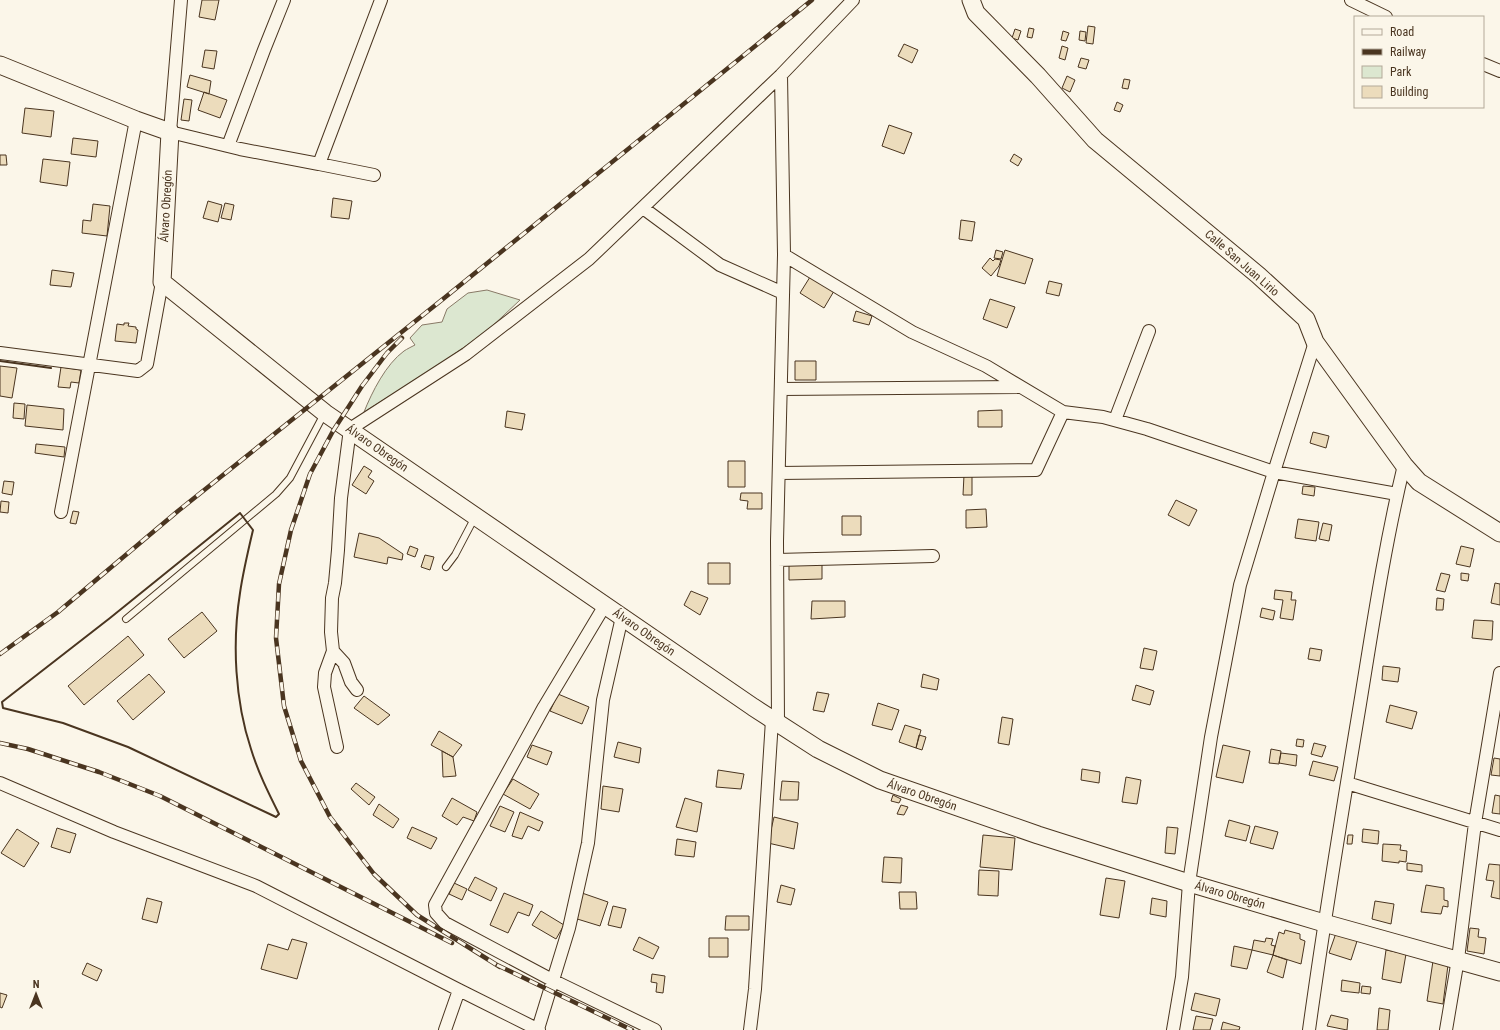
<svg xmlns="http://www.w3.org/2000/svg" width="1500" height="1030" font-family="'Roboto Condensed',sans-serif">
	<rect width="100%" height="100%" fill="#fbf6e9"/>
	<!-- green -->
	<path fill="#dce7d0" stroke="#887966" d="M487 290 520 300 486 332 427 373 364 412C372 392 386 364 404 351 407 349 411 347 415 345L410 338 422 325 442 322 447 309 468 293Z"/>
	<!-- building -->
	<path fill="#ecdcbc" stroke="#4a3520" d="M202 0H219L215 20 199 17Z
		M1088 26 1095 27 1093 44 1086 43Z
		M1029 28 1034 29 1032 38 1027 37Z
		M1015 29 1021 31 1018 40 1012 38Z
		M1063 31 1069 33 1066 41 1061 40Z
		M1080 31 1086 32 1085 41 1079 40Z
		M904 44 918 50 912 63 898 56Z
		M1062 46 1068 48 1065 60 1059 58Z
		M205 50 217 51 214 69 202 67Z
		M1081 58 1089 60 1086 69 1078 67Z
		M190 75 211 81 209 94 187 87Z
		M1067 76 1075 80 1070 92 1062 88Z
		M1124 79 1130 80 1128 89 1122 88Z
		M204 92 227 100 220 118 198 110Z
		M184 99 192 100 189 121 181 120Z
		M1117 102 1123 105 1120 112 1114 110Z
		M25 108 54 111 51 137 22 133Z
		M889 125 912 133 904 154 882 146Z
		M73 138 98 141 96 157 71 154Z
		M1014 154 1022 159 1018 166 1010 161Z
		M0 155H6L7 165H0Z
		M43 159 70 162 67 186 40 182Z
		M333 198 352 201 349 219 331 217Z
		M208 201 222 205 218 222 203 218Z
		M225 203 234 205 231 220 221 218Z
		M93 204 110 206 107 236 82 233 83 220 91 221Z
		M961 220 975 222 972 241 959 239Z
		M996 250 1003 252 1001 259 994 258Z
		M1005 250 1033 259 1025 284 997 276Z
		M990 258 993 261 995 259 1001 260 999 266 991 276 982 268Z
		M52 270 74 273 71 287 50 285Z
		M810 277 834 291 824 308 800 293Z
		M1049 281 1062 284 1059 296 1046 293Z
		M990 299 1015 307 1007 328 983 319Z
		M856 311 872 316 869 325 853 321Z
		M124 323H129L128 326 136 327V329L138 330 136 343 115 341 117 324 124 325Z
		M795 361H816V380H795Z
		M0 366 17 368 12 398 0 396Z
		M61 367 81 370 79 383 71 382 70 388 58 387Z
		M14 403 25 404 24 419 13 418Z
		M27 405 64 409 63 430 25 426Z
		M1002 410V427H978V411Z
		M507 411 525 414 522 430 505 427Z
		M1313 432 1329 436 1326 448 1310 443Z
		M36 444 65 447 64 457 35 453Z
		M728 461H745V487H728Z
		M364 466 372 471 368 477 374 481 366 494 352 485Z
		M964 475 972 476V495H963Z
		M4 481 14 482 12 495 2 493Z
		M1303 486 1315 487 1314 496 1302 494Z
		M741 493H762V509H747L748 501 740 500Z
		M1176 500 1197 510 1189 526 1168 515Z
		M1 501 9 502 8 513 0 512Z
		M986 509 987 527 966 528V510Z
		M73 511 79 512 76 524 70 523Z
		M842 516H861V535H842Z
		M1298 519 1319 522 1316 541 1295 538Z
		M1323 523 1332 525 1329 541 1319 539Z
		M359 533 379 538 403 554 402 560 388 557 387 564 354 557Z
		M410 546 418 549 415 557 407 554Z
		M1461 546 1474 549 1470 567 1456 564Z
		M425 555 434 557 430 570 421 567Z
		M789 562H822V579L789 580Z
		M708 563H730V584H708Z
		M1441 573 1450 575 1445 592 1436 590Z
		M1461 573 1469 574 1468 581 1461 580Z
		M1495 583 1500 584V605L1491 603Z
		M1275 590 1292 592 1291 600H1296L1293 620 1280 618 1283 600 1274 599Z
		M691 591 708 598 700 615 684 605Z
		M1437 598 1444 599 1443 610H1436Z
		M812 601H845V617L811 619Z
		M1262 608 1275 611 1273 620 1260 617Z
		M202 612 217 631 184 658 168 639Z
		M1474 620 1493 621 1492 640 1472 638Z
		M128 636 144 655 84 705 68 686Z
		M1144 648 1157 651 1153 670 1140 668Z
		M1310 648 1322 650 1320 661 1308 659Z
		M1383 666 1400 668 1398 682 1382 680Z
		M149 674 165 692 133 720 117 701Z
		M923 674 939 679 937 690 921 687Z
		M1136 685 1154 691 1150 705 1132 700Z
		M817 692 829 694 824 712 813 710Z
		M558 694 589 707 582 724 550 711Z
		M364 696 390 715 378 725 354 708Z
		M878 703 899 710 892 730 872 725Z
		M1390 705 1417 712 1412 729 1386 722Z
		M1002 717 1013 719 1009 745 998 743Z
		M905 725 921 730 916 748 899 742Z
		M439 731 462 745 453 757 431 745Z
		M919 735 926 737 922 750 916 748Z
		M1297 739 1304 740 1303 747 1296 746Z
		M618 742 641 748 639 763 614 757Z
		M1314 743 1326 746 1322 757 1311 754Z
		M532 745 552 752 547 765 527 757Z
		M1223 745 1250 751 1243 783 1216 777Z
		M1271 749 1281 751 1279 764 1269 763Z
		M442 751 453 757 456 776 443 777Z
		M1281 753 1297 755 1296 766 1279 763Z
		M1494 758 1500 759V776L1491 775Z
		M1313 761 1338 767 1334 781 1309 775Z
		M1082 769 1100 772 1099 783 1081 780Z
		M718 770 744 774 741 789 716 787Z
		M1126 777 1141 780 1137 804 1122 802Z
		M513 779 539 794 530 809 503 794Z
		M782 781 799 782 798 800H780Z
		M356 783 375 797 369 805 351 789Z
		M603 786 623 789 619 812 601 809Z
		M893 795 901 799 899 803 891 801Z
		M1495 795 1500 796V814L1492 813Z
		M452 798 477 812 474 821 463 817 457 825 442 816Z
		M685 798 702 803 697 832 676 827Z
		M379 804 399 819 393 828 373 815Z
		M901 805 908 807 904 815 897 814Z
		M500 806 514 812 505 832 490 826Z
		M520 812 543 822 539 831 528 826 522 839 512 836Z
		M774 817 798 823 794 849 768 843Z
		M1229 820 1250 826 1246 841 1225 836Z
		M1255 826 1278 832 1273 849 1250 843Z
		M412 827 437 838 431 849 407 838Z
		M1167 827 1178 828 1175 854 1165 853Z
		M57 828 76 834 70 853 51 847Z
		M17 829 39 843 24 867 1 853Z
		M1363 829 1379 831 1378 844 1362 842Z
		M983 835 1015 838 1012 870 980 867Z
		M1348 835H1353L1352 844H1347Z
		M677 839 696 842 694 857 675 855Z
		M1383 844 1401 845 1400 850 1407 851 1406 862 1399 861V863L1382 861Z
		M884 857 902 858 901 883 882 882Z
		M1407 863 1422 865V872L1407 870Z
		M1489 864 1500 865V899L1491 897 1494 881 1486 880Z
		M979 870 999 871 998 896 978 895Z
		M475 877 497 888 491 901 468 890Z
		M1106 878 1125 881 1119 918 1100 915Z
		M454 883 467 889 462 900 449 894Z
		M781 885 795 889 791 905 777 902Z
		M1426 885 1444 888V900L1448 901V907L1443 906 1441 914 1421 912Z
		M899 892H916L917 909H900Z
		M504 893 533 905 529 916 518 912 508 933 490 925Z
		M582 893 608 902 600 926 574 918Z
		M147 898 162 902 157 923 142 919Z
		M1152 898 1167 901 1166 917 1150 914Z
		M1375 901 1394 904 1391 924 1372 919Z
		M613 906 626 909 621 928 608 925Z
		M541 911 564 925 556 939 532 925Z
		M726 916H749V930H725Z
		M1470 928 1479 929 1478 937 1486 938 1484 954 1467 951Z
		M1285 930 1300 934V939L1305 941 1301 964 1273 955 1279 932 1284 934Z
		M1336 933 1358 938 1351 960 1329 953Z
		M639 937 659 947 653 959 633 950Z
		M709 938H728V957H709Z
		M1266 938 1273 939 1271 945 1275 946 1273 955 1252 950 1254 940 1265 942Z
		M292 939 307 943 297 979 261 969 268 944 288 950Z
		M1234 946 1252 950 1247 969 1231 966Z
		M1386 950 1406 954 1401 983 1382 979Z
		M1273 955 1287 960 1283 978 1267 972Z
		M1433 961 1448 965 1443 1004 1427 1001Z
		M87 963 102 970 97 981 82 974Z
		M652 974 665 976 663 993 656 992 657 983 651 982Z
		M1342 980 1360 983 1359 993 1341 991Z
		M1362 986 1371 987 1370 994 1361 993Z
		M0 993 7 995 2 1008 0 1007Z
		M1195 993 1220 999 1216 1016 1191 1010Z
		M1379 1008 1390 1010 1388 1030H1377Z
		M1331 1015 1348 1019 1347 1030 1327 1026Z
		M1196 1016 1213 1019 1210 1030H1193Z
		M1223 1022 1240 1027 1239 1030H1221Z"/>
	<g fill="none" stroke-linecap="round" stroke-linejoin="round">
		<defs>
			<path id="lane" d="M446 567 455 555 475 517
				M126 619 276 494 290 478 324 414"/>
			<path id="street" d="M181 0 170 132 240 149 319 164 381 0
				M1351 0 1386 17
				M1483 64 1500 71
				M228 146 264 50 284 0
				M319 164 374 175
				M643 208 720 265 783 293
				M784 255 912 332 986 366 1063 412 1103 417 1147 429 1274 472 1397 494
				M0 353 138 371 147 364 162 282
				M781 389 1021 387
				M1115 420 1149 331
				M779 473 1036 470 1063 412
				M61 512 136 120
				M777 560 933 556
				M605 605 544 707 435 905 436 913 445 923 554 981 655 1030
				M333 651 325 673 324 687 337 747
				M357 690 351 682 344 663 333 651 331 632 332 598 335 583 338 550 341 498 350 429 466 354 589 259 781 75 853 0
				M778 724 777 541 784 255 781 75
				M0 783 114 832 256 886 459 990 539 1030
				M1347 783 1500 830
				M538 1029 569 928 588 843 603 700 622 617
				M445 1030 459 990
				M750 1030 755 989 772 720
				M1173 1030 1182 977 1189 883 1211 737 1240 585 1274 472 1315 342
				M1309 1030C1324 921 1342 812 1360 704 1373 624 1385 544 1404 465
				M1446 1030 1458 959 1475 823 1500 673"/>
			<path id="secondary" d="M971 0 976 13 1038 76 1095 140 1258 275 1306 319 1315 342 1404 465 1419 482 1500 533
				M0 65 136 120 170 132 162 282 325 413 753 707 818 749 880 780 1038 835 1189 883 1324 923 1500 972"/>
		</defs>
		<!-- lane casing -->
		<use href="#lane" stroke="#4a3520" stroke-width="8"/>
		<!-- street casing -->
		<use href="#street" stroke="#4a3520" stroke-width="14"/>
		<!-- secondary casing -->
		<use href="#secondary" stroke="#4a3520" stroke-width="19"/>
		<!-- lane -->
		<use href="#lane" stroke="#fbf6e9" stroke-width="6"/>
		<!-- street -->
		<use href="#street" stroke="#fbf6e9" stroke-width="12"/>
		<!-- secondary -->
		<use href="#secondary" stroke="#fbf6e9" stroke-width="17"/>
		<defs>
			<path id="rail" d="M402 338 387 353 362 386 333 431 310 474 291 530 279 584 276 638 284 706 301 761 330 817 374 874 417 915 500 967
				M0 654 58 612 178 511 443 299 812 0
				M0 743 28 749 99 772 160 796 452 943
				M497 965 632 1030"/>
		</defs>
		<!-- rail casing -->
		<use href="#rail" stroke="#4a3520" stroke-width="4.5"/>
		<!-- rail -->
		<use href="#rail" stroke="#fbf6e9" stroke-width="3" stroke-dasharray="9" stroke-linecap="butt"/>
		<!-- wall -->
		<path stroke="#4a3520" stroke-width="2" d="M0 361 51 368
			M240 513 253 530C248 551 243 572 240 593 232 643 235 701 251 749 258 772 268 792 279 814L276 817 128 747 63 723 3 708 2 702 110 618Z"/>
	</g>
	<g text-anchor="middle" stroke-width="3" stroke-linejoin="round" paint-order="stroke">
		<!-- street labels -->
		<g font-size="12" fill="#4a3520" stroke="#fbf6e9">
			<text transform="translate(166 206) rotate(-87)" y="4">Álvaro Obregón</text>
			<text transform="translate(1242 263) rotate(41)" y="4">Calle San Juan Lirio</text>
			<text transform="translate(377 448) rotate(35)" y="4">Álvaro Obregón</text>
			<text transform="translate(644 632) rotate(35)" y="4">Álvaro Obregón</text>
			<text transform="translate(922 795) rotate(19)" y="4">Álvaro Obregón</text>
			<text transform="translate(1230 895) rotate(16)" y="4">Álvaro Obregón</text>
		</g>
	</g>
	<!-- legend -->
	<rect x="1354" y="16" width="130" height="92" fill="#fbf6e9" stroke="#b4a999"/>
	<rect x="1362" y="29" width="20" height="6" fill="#fbf6e9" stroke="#b4a999"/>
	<text x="1390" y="36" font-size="12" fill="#4a3520">Road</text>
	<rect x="1362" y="49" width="20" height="6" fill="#4a3520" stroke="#b4a999"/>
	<text x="1390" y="56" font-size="12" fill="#4a3520">Railway</text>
	<rect x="1362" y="66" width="20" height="12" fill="#dce7d0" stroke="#b4a999"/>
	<text x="1390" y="76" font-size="12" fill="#4a3520">Park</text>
	<rect x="1362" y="86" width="20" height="12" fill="#ecdcbc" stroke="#b4a999"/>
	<text x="1390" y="96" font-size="12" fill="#4a3520">Building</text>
	<!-- north arrow -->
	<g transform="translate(36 994)" stroke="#fbf6e9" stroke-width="3" paint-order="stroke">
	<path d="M0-3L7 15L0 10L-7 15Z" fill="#4a3520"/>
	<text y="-6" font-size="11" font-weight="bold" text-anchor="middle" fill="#4a3520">N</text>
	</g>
</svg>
